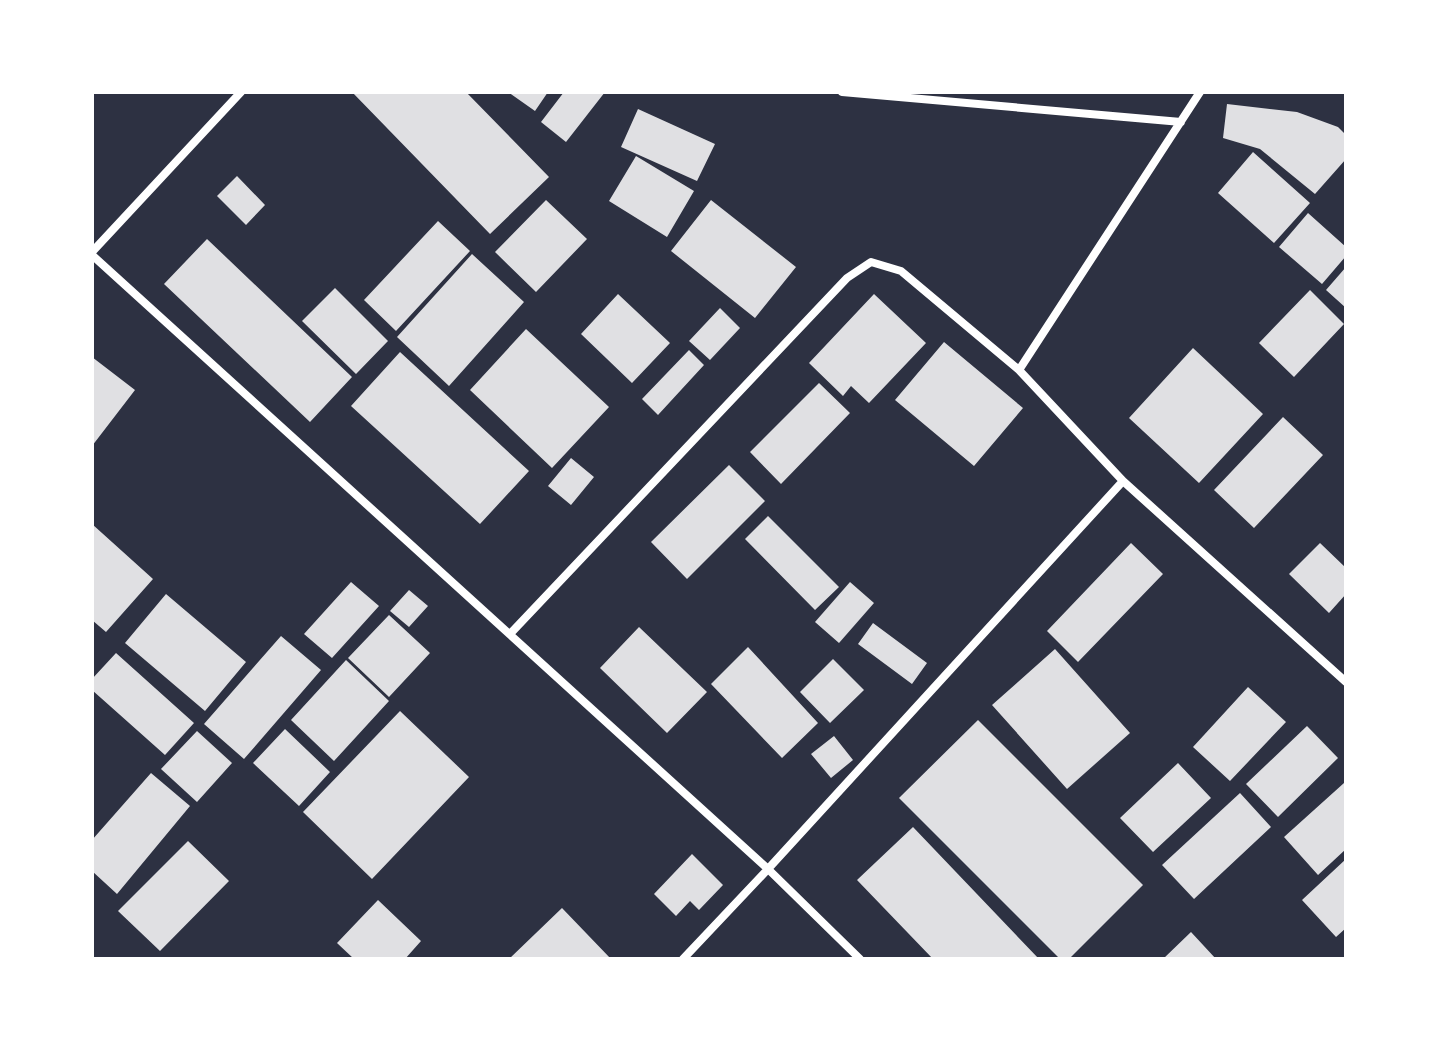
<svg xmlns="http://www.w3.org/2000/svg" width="1438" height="1051" font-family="Figtree,sans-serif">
	<rect width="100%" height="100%" fill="#2d3142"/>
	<!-- building -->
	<path fill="#e0e0e3" d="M352 92H466L549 177 490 234Z
		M508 92H548L535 111Z
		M564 92H605L566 142 541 122Z
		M1227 104 1297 112 1338 127 1346 135V159L1315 194 1260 149 1223 138Z
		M638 109 715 144 697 181 621 147Z
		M1253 152 1310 203 1274 243 1218 193Z
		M636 156 694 191 667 237 609 201Z
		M237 176 265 205 246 225 217 196Z
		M546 200 587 239 536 292 495 252Z
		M711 200 796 267 755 318 671 251Z
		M1308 213 1346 247V256L1322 284 1279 247Z
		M438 221 470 251 396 331 364 300Z
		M207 239 352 377 310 422 164 284Z
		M472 254 524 302 449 386 397 337Z
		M1346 267V308L1326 290Z
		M335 288 388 341 356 374 302 321Z
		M1310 290 1344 324 1294 377 1259 343Z
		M618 294 670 343 632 383 581 334Z
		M874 294 926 343 869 403 851 386 843 396 809 363Z
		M720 308 740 328 710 360 689 341Z
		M526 329 609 407 552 468 470 390Z
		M944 342 1023 408 974 466 895 400Z
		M1193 348 1263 414 1199 483 1129 418Z
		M689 350 704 365 658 415 642 399Z
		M400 352 529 471 480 524 351 406Z
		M92 357 135 390 92 446Z
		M819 383 850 413 781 484 750 452Z
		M1283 417 1323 455 1254 528 1214 490Z
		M571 458 594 477 571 505 548 486Z
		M729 465 765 501 687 579 651 542Z
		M768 516 839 587 815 610 745 539Z
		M92 524 153 579 106 632 92 620Z
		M1131 543 1163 574 1078 662 1047 631Z
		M1320 543 1346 568V594L1329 613 1289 574Z
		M351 582 379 606 332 658 304 634Z
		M850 582 874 603 839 643 815 622Z
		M409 590 428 606 409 627 390 611Z
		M166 594 246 662 205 711 125 643Z
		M389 615 430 653 389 697 348 658Z
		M873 623 927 663 912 684 858 644Z
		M639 627 707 692 667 733 600 668Z
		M281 636 321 670 244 759 204 724Z
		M748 647 818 723 782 758 711 684Z
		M1055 649 1130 733 1067 789 992 705Z
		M116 653 194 723 165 755 92 690V679Z
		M833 659 864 690 830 723 800 692Z
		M346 660 389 701 334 761 291 720Z
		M1248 687 1286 722 1230 781 1193 747Z
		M400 711 469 777 372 879 303 812Z
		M978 720 1143 885 1069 959H1060L899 798Z
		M1307 726 1338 758 1278 817 1246 784Z
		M285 729 330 772 299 806 253 763Z
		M197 731 232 763 197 802 161 769Z
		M834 736 853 760 831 778 811 754Z
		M1178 763 1211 798 1153 852 1120 818Z
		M151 773 190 806 117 894 92 871V840Z
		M1344 783 1346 786V849L1318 875 1284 837Z
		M1240 793 1271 827 1194 899 1162 865Z
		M913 827 1039 959H933L857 880Z
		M188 841 229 881 160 951 118 911Z
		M692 854 723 885 699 910 690 901 676 916 654 894Z
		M1346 859V928L1336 937 1302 900Z
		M378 900 421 941 405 959H354L337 943Z
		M562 908 611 959H509Z
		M1191 932 1216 959H1163Z"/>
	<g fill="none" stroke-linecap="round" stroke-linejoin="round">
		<!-- minor -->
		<path stroke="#fff" stroke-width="8" d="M842 92 1181 122
			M92 252 241 92
			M92 255 768 869 860 959
			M1019 370 1200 92
			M510 634 847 278 871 262 901 271 1019 370 1123 481 1346 682
			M683 959 768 869 1123 481"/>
	</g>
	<!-- border -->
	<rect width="1438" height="1051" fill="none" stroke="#ffffff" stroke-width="188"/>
</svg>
